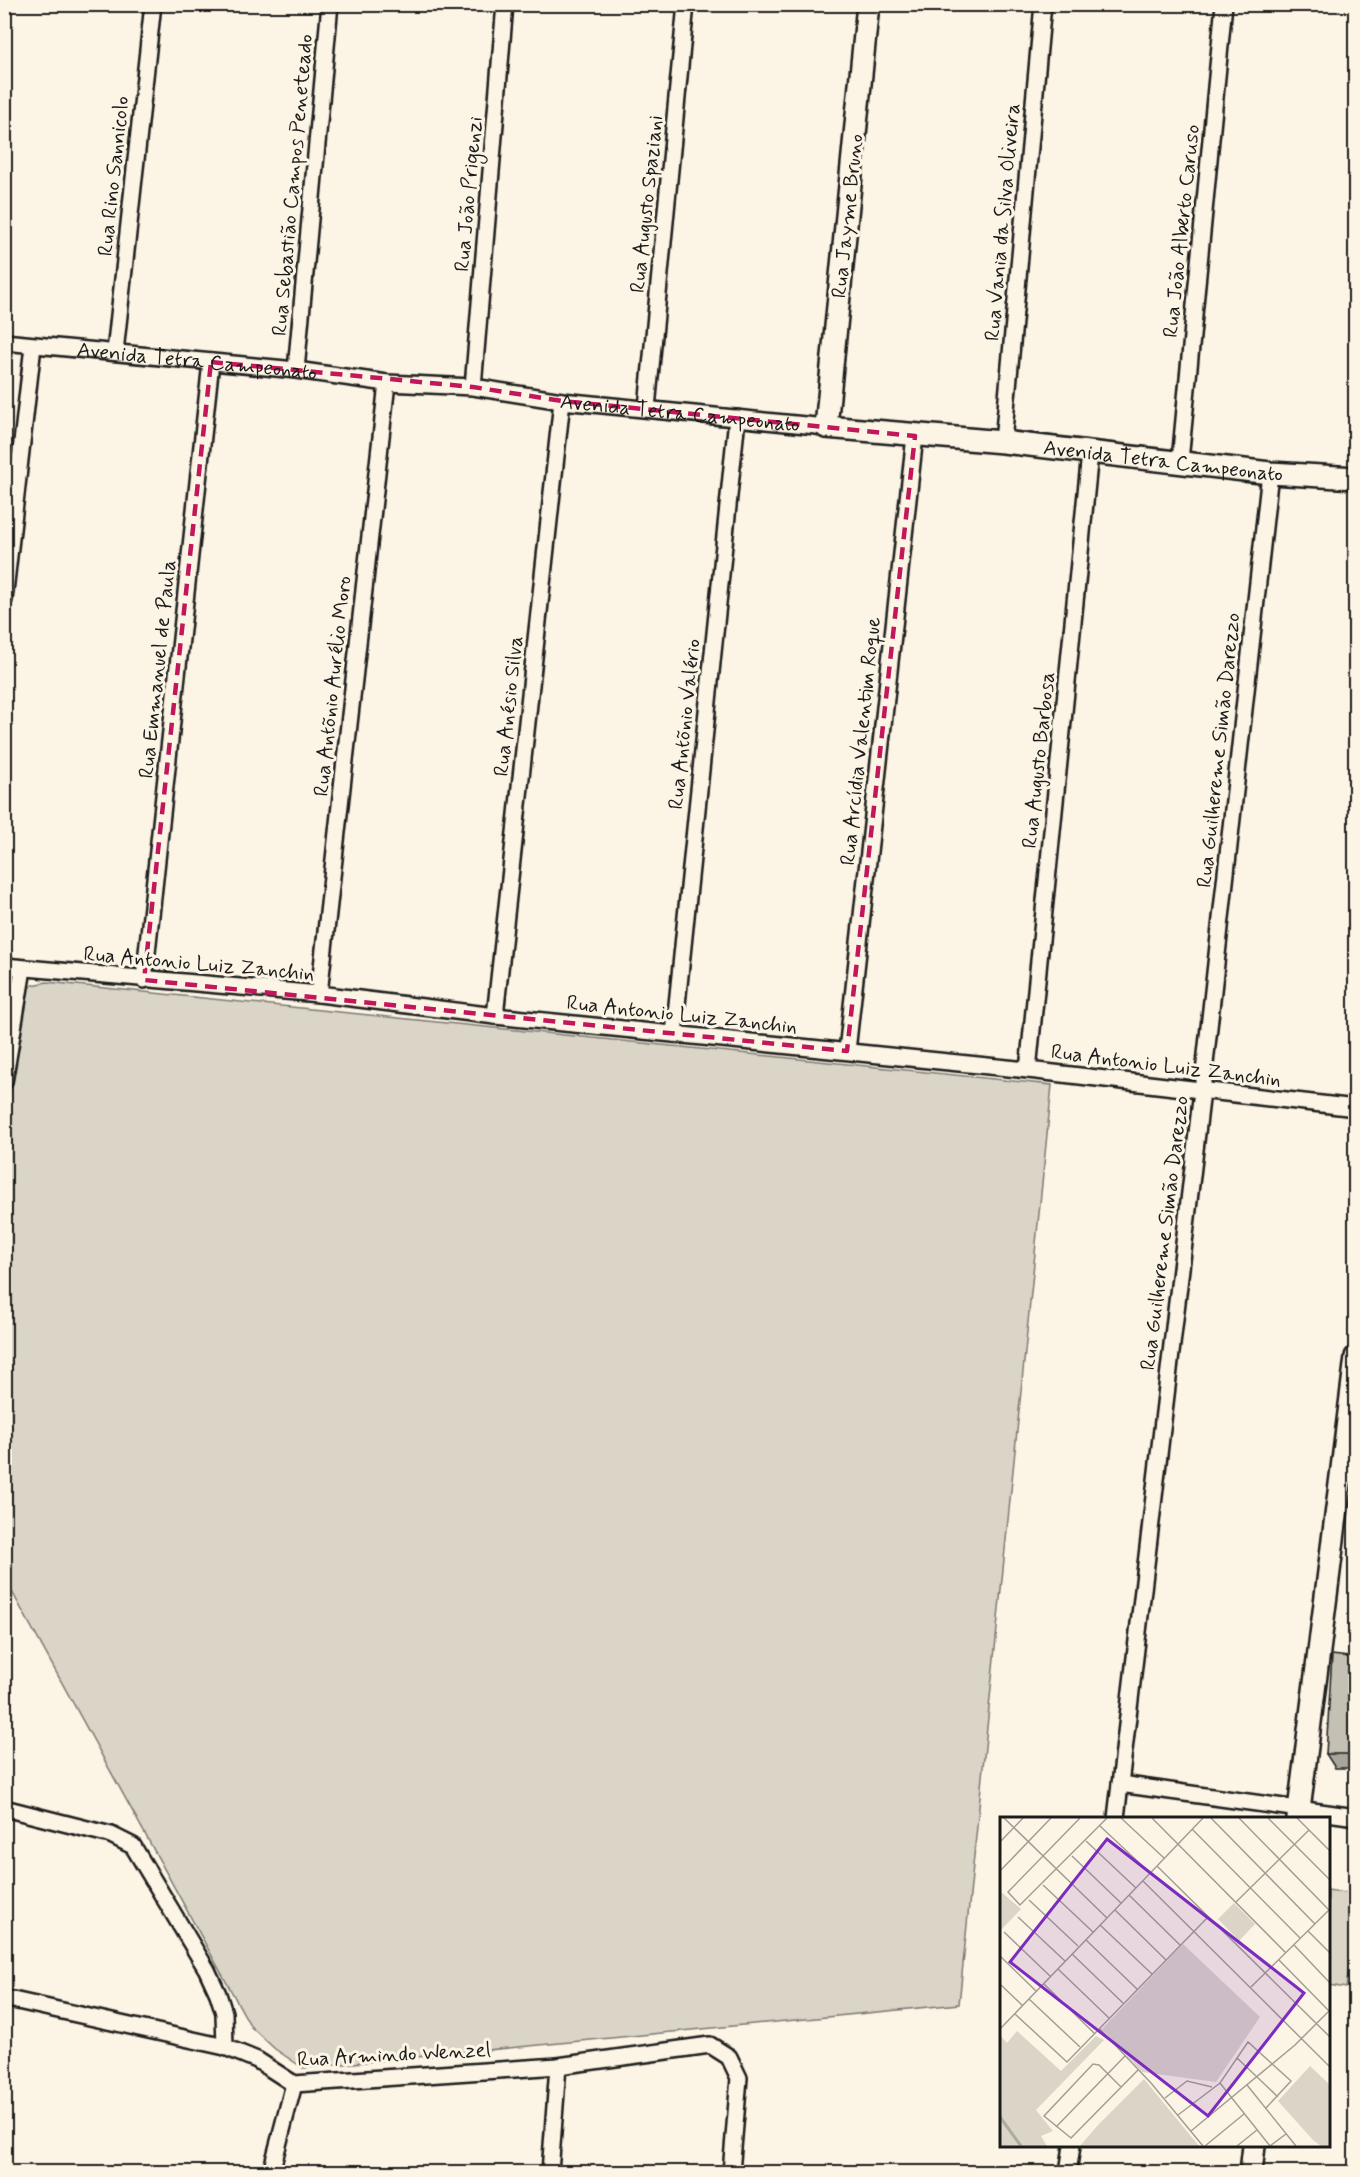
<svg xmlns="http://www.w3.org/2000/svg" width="1360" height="2177" font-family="Mynerve,sans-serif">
	<rect width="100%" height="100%" fill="#fcf5e5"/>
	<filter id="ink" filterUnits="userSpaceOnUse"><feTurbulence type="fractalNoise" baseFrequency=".0167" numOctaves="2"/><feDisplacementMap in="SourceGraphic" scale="12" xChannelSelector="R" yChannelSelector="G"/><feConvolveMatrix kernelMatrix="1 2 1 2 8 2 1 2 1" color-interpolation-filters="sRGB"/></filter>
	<g filter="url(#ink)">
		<!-- green -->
		<path fill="#dbd5c8" stroke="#7c7872" stroke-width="1.5" d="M47 982 1052 1085 959 2004 303 2068 275 2049 251 2027 5 1579 4 1128 14 1070 7 1068 18 995 33 985Z
			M1328 1890 1355 1895V1924L1346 1988 1329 1985Z"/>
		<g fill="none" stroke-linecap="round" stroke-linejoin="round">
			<defs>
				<g id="minor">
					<path id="s1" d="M4 342 296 370 387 383 473 387 562 401 826 427"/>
					<path d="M115 352 153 4"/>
					<path d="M296 370 330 4"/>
					<path d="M473 387 505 4"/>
					<path d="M647 408 686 4"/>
					<path d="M1003 442 1043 4"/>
					<path d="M1180 461 1224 4"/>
					<path d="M4 600 33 346"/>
					<path d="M4 966 319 994 495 1016 1028 1070 1356 1108"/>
					<path d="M144 980 211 362"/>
					<path d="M319 994 387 383"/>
					<path d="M495 1016 562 401"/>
					<path d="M674 1034 737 418"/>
					<path d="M847 1051 915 436"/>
					<path d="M1028 1070 1090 453"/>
					<path d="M4 1082 23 969"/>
					<path d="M1120 1784 1356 1817"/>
					<path d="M4 1808 111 1835 133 1846 207 1970 218 1994 224 2013 225 2047"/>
					<path d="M1116 1818 1202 1091 1270 473"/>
					<path d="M4 1998 225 2047 257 2060 294 2084 558 2066 710 2045 729 2057 739 2078 731 2172"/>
					<path d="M271 2172 294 2084"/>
					<path d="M550 2172 558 2066"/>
					<path d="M1068 2172 1072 2146"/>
				</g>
				<g id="secondary">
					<path id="s2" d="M868 4 826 427 1003 442 1270 473 1356 478"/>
					<path d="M1298 1818 1356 1357"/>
					<path d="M1251 2172 1254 2146"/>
				</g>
			</defs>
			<!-- minor casing -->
			<use href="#minor" stroke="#1c1c1c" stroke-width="20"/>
			<!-- secondary casing -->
			<use href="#secondary" stroke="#1c1c1c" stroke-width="26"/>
			<!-- minor -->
			<use href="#minor" stroke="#fcf5e5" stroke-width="15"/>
			<!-- secondary -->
			<use href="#secondary" stroke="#fcf5e5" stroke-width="21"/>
		</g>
		<!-- wall -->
		<path fill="#a9a59a" stroke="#1c1c1c" stroke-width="1.5" d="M1356 1658V1768H1335L1326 1754Z"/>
		<!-- shaded-wall -->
		<path fill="#89867d" stroke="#1c1c1c" stroke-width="1.5" d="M1356 1703V1763L1350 1754Z"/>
		<!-- building -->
		<path fill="#c4c0b3" stroke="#1c1c1c" stroke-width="1.5" d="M1332 1655 1356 1658V1703L1350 1754H1326Z"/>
	</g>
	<!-- marked area -->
	<path fill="none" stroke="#c2185b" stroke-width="4.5" stroke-dasharray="12 8" stroke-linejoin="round" d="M211 362 473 387 562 401 915 436 847 1051 144 980Z"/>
	<g text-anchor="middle" stroke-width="6" stroke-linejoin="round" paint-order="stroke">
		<!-- street labels -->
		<g font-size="21" fill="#1c1c1c" stroke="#fcf5e5">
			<text transform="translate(113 176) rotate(-84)" y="7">Rua Rino Sannicolo</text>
			<text transform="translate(292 185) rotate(-85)" y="7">Rua Sebastião Campos Peneteado</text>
			<text transform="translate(468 194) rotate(-85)" y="7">Rua João Prigenzi</text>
			<text transform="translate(646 204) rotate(-84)" y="7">Rua Augusto Spaziani</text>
			<text transform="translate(847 216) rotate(-84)" y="7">Rua Jayme Bruno</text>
			<text transform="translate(1002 222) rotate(-85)" y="7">Rua Vania da Silva Oliveira</text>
			<text transform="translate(1181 231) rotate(-84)" y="7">Rua João Alberto Caruso</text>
			<text dy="7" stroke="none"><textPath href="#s1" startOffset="194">Avenida Tetra Campeonato</textPath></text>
			<text dy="7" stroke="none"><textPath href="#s1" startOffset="680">Avenida Tetra Campeonato</textPath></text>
			<text dy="7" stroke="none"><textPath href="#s2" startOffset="764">Avenida Tetra Campeonato</textPath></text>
			<text transform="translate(157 669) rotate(-84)" y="7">Rua Emmanuel de Paula</text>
			<text transform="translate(332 686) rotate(-84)" y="7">Rua Antõnio Aurélio Moro</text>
			<text transform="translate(508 706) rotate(-84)" y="7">Rua Anésio Silva</text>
			<text transform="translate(684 724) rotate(-84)" y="7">Rua Antõnio Valério</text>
			<text transform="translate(860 741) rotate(-84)" y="7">Rua Arcídia Valentim Roque</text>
			<text transform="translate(1218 750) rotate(-84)" y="7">Rua Guilhereme Simão Darezzo</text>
			<text transform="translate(1038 760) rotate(-84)" y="7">Rua Augusto Barbosa</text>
			<text transform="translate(199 963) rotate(5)" y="7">Rua Antonio Luiz Zanchin</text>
			<text transform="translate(682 1014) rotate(6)" y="7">Rua Antonio Luiz Zanchin</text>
			<text transform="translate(1166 1065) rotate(7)" y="7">Rua Antonio Luiz Zanchin</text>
			<text transform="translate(1164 1233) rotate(-83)" y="7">Rua Guilhereme Simão Darezzo</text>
			<text transform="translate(394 2054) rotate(-3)" y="7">Rua Armindo Wenzel</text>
		</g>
	</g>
	<!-- overview -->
	<g transform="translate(1000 1817)">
		<rect width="330" height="330" fill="#fcf5e5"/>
		<path d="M0 74 21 92 0 114ZM234 86 255 107 239 124 218 102ZM183 127 260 200 216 265 142 255 102 212ZM17 214 61 254 96 219 104 223 36 293 53 314 41 319 47 329H0V218L7 226ZM310 249 330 268V329H321L313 323 278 284ZM144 262 199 329H80L98 308Z" fill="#dbd5c8"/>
		<path fill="none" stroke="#b0aba1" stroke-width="3" d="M0 300 21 329"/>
		<path fill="none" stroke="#a29e95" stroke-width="1.5" d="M4 1 107 101 157 49 330 220M80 1 8 75 20 88 107 1M121 1 164 41M152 1 286 136M211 1 315 107M239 1 329 93M268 1 330 63M297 1 330 34M100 9 150 56M192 12 300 121M86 24 136 71M0 25 23 1M72 39 121 86M157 49 203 1M0 54 51 1M143 64 330 250M43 68 93 115M129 78 180 128M29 83 78 129M236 85 309 13M115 93 166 143M18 100 65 144M100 108 152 157M308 114 330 136M4 115 50 159M86 123 137 172M294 128 330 166M72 137 123 186M0 139 36 174M279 143 330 195M58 152 109 201M0 167 22 188M44 167 94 216M251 170 329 93M29 182 80 230M15 197 67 245 208 100M0 212 107 101M100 212 151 266 203 329M237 241 278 280M220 266 270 329M247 268 296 329M121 270 99 248 93 247 44 299 71 321 138 253M165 281 187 264 212 270M178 298 220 266 248 225 291 264 266 291M56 310 125 239M191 314 295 228 330 193M205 329 244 297M237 329 257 313M270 329 286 317"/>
		<path fill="#7b2cbf" fill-opacity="0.15" stroke="#7b2cbf" stroke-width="3" d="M107 22 304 176 208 299 10 145Z"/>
		<rect width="330" height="330" fill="none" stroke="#1c1c1c" stroke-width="3"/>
	</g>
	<!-- margin -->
	<rect width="1360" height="2177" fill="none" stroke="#fcf5e5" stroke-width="24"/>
	<rect x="12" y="12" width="1336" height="2153" fill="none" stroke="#1c1c1c" stroke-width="2" filter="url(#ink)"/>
</svg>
